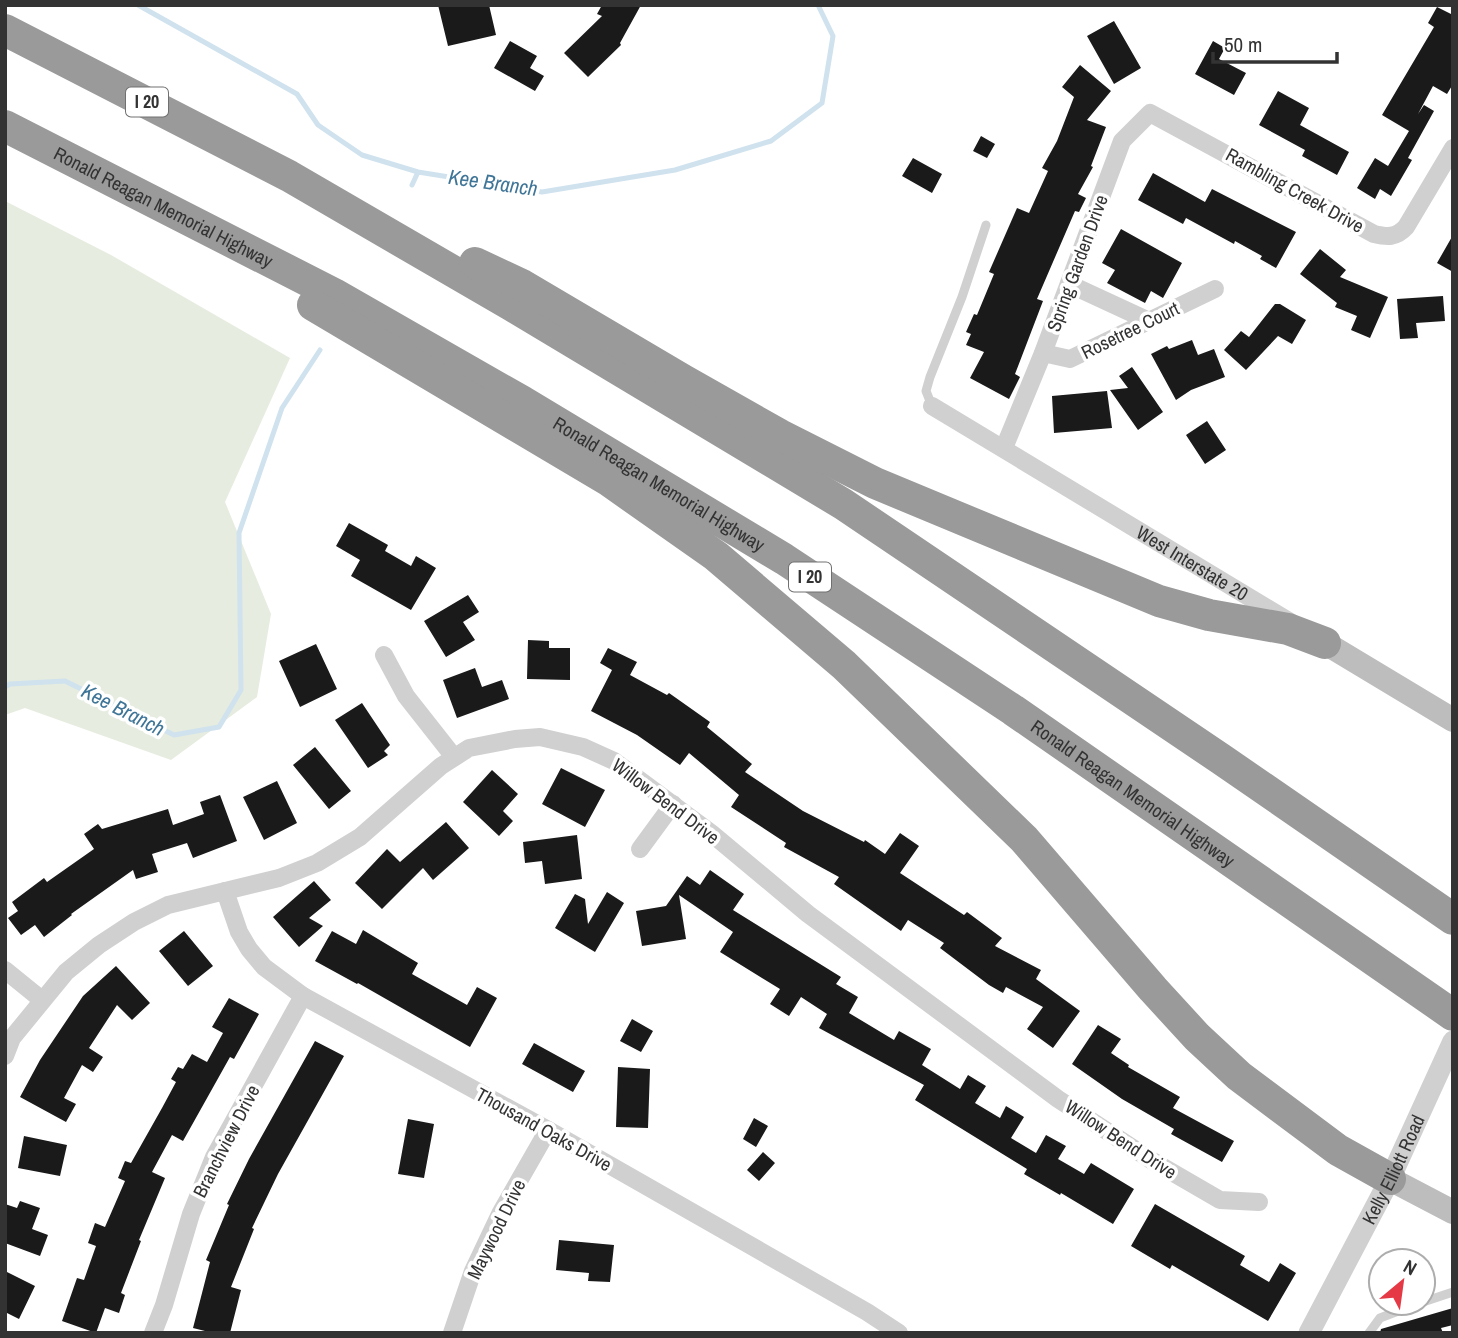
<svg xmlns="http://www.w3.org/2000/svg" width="1458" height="1338" font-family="'Archivo Narrow',sans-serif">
	<rect width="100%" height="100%" fill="#fff"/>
	<!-- green -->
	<path fill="#e6ecdf" d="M5 201 111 255 290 358 225 502 271 614 257 697 171 760 25 708 5 715Z"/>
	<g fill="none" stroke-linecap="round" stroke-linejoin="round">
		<!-- stream -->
		<path stroke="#cfe2ee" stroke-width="5" d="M138 5 297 94 318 125 362 155 418 172 542 192 675 170 771 141 822 103 833 36 818 5
			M412 185 418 172
			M5 687 10 684 65 681 174 735 219 727 241 690 239 533 282 408 320 350"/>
	</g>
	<!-- building -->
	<path fill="#1a1a1a" d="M438 5H489L496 35 448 46Z
		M602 5H641L620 43 621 45 588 77 564 53 602 16 597 14Z
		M1437 7 1453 15V84L1447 94 1433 86 1418 114 1424 105 1434 111 1408 158 1412 160 1391 196 1380 189 1375 199 1357 188 1375 158 1388 166 1409 131 1382 115 1434 27 1428 23Z
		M1114 21 1141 68 1114 84 1087 36Z
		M510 41 537 56 530 68 544 76 535 91 494 68Z
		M1213 41 1225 48 1219 59 1246 73 1234 95 1195 74Z
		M1080 65 1111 91 1087 120 1106 127 1091 166 1093 167 1078 194 1086 198 1079 212 1075 211 1037 299 1043 301 1015 374 1020 377 1009 399 970 378 984 352 966 345 971 334 966 332 974 314 977 315 994 274 989 272 1017 208 1029 213 1048 171 1042 168 1057 141 1074 97 1062 87Z
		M1278 91 1309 108 1300 125 1349 152 1337 175 1302 156 1305 150 1259 125Z
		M981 136 995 144 987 158 973 151Z
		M913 158 942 174 932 193 902 176Z
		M1153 173 1205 202 1212 189 1296 232 1276 268 1260 259 1262 256 1235 241 1234 244 1186 218 1183 224 1138 200Z
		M1121 229 1182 263 1163 298 1151 291 1145 303 1107 283 1115 270 1102 263Z
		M1453 235V272L1437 263Z
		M1320 249 1346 270 1340 277 1388 297 1370 338 1351 330 1357 316 1335 307 1337 303 1300 274Z
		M1443 296 1445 321 1416 323 1418 338 1400 339 1397 299Z
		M1275 304H1280L1306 320 1292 344 1278 336 1246 370 1224 350 1241 331 1249 337Z
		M1192 340 1198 355 1214 349 1225 377 1191 390 1176 400 1151 354 1167 346 1169 349Z
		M1132 367 1163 412 1138 430 1110 390 1128 388 1119 376Z
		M1107 391 1112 428 1054 433 1052 396Z
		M1207 421 1226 450 1205 464 1186 435Z
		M349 523 388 545 385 551 411 566 416 556 436 568 411 610 351 576 360 560 336 546Z
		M468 595 479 612 463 622 475 640 446 657 424 621Z
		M528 640 549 641V648H570V680L527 679Z
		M316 644 337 689 300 707 279 661Z
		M608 648 637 662 630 675 667 695 669 693 710 722 707 727 752 764 745 772 803 811 864 842 865 840 885 854 900 833 919 846 900 873 964 915 967 912 1002 938 995 946 1041 970 1036 979 1080 1011 1053 1048 1027 1029 1043 1007 1006 987 1003 993 989 985 940 948 944 943 908 920 901 931 878 915 834 884 839 877 784 847 786 843 731 807 739 795 689 753 680 765 637 735 591 711 612 670 600 663Z
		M475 668 482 687 502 680 509 699 457 718 443 680Z
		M362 703 390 745 384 751 388 755 368 768 335 720Z
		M315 747 351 791 329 809 293 765Z
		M561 768 605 790 585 827 542 804Z
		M492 770 518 794 503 811 513 821 499 836 463 802Z
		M277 781 297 823 264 840 243 797Z
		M220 795 237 841 193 858 187 843 152 854 158 872 136 879 133 870 71 914 72 915 44 937 35 925 21 935 8 918 18 911 12 902 44 878 47 882 94 849 84 834 98 824 102 829 168 809 173 825 204 814 200 802Z
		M446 822 469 848 433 880 423 868 382 909 355 883 387 849 400 862Z
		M577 835 582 879 545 884 542 861 525 863 523 842Z
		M710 870 744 894 733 910 841 977 836 984 858 997 849 1013 894 1040 899 1031 931 1049 922 1065 960 1089 968 1075 986 1086 975 1103 1000 1118 1006 1106 1024 1117 1011 1138 1036 1153 1046 1135 1066 1146 1058 1159 1084 1174 1091 1163 1134 1189 1113 1224 1061 1193 1060 1195 1024 1174 1027 1169 915 1100 924 1085 819 1028 827 1014 801 997 789 1016 770 1004 780 989 720 952 733 932 679 895 686 939 642 946 636 911 666 906 687 876 700 885Z
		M314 881 331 900 309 918 323 926 299 947 273 917Z
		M607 892 624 903 595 952 555 928 575 894 585 899 588 924Z
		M363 930 418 963 412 974 467 1005 477 987 497 998 470 1047 358 983 357 984 315 961 332 931 356 944Z
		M184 931 213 966 188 986 159 951Z
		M116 966 150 1003 132 1020 117 1005 89 1048 103 1057 93 1072 82 1065 64 1098 76 1104 66 1122 20 1097 40 1060 83 996Z
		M229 998 259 1014 234 1059 230 1057 183 1141 172 1135 152 1172 165 1178 139 1240 141 1241 121 1293 125 1295 119 1313 105 1308 96 1333 62 1321 77 1278 84 1280 96 1246 88 1243 95 1223 105 1227 125 1181 118 1178 125 1161 131 1163 162 1108 176 1082 171 1079 178 1067 183 1069 192 1054 207 1062 223 1033 212 1027Z
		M632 1019 653 1031 641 1052 620 1041Z
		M1098 1025 1121 1039 1111 1053 1129 1065 1128 1067 1180 1097 1173 1108 1234 1141 1222 1162 1171 1134 1174 1129 1122 1099 1072 1064Z
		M315 1041 344 1056 278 1174 252 1228 254 1229 231 1287 241 1290 230 1333H213L193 1328 210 1262 206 1260 229 1205 227 1204 249 1159Z
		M534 1043 585 1071 573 1092 522 1064Z
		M618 1067 650 1069 648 1128 616 1127Z
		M754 1118 768 1126 756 1147 743 1139Z
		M408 1119 434 1124 424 1178 398 1174Z
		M24 1136 67 1145 60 1176 18 1168Z
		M763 1152 775 1163 759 1181 747 1170Z
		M20 1201 40 1208 32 1229 48 1235 40 1256 5 1243V1204L17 1208Z
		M1155 1204 1245 1256 1240 1265 1269 1282 1280 1263 1296 1273 1268 1321 1172 1265 1170 1269 1131 1246Z
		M559 1240 614 1245 610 1282 588 1281 589 1273 556 1270Z
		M5 1271 35 1286 19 1319 5 1312Z
		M1453 1308V1325L1441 1328 1443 1333H1380L1381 1329Z"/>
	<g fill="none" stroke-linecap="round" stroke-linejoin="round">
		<!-- service -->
		<path stroke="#d0d0d0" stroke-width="9" d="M932 406 926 391 930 377 962 297 986 225
			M1423 1302 1453 1292
			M1369 1333 1380 1318 1419 1303"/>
		<!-- minor -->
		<g stroke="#d0d0d0" stroke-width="18">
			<path d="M1069 284 1149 321"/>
			<path d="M1043 353 1070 359 1215 289"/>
			<path id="s1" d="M932 406 1292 623"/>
			<path d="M1004 448 1043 353 1122 141 1150 113 1374 234C1387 237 1396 238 1406 227L1453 148"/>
			<path d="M384 655 406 696 454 757"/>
			<path d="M640 849 673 804"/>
			<path d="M225 891 239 932 249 949 264 967 303 996 548 1130 867 1312 899 1333"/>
			<path d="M5 970 42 1000"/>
			<path d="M5 1056 12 1038 66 972 99 945 134 922 168 905 279 878 317 863 360 837 441 766 469 748 515 739 540 737 583 747 614 761 711 833 808 914 1058 1099 1151 1160 1220 1200 1259 1202"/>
			<path d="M153 1333 164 1305 191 1214 214 1157 303 996"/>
			<path d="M452 1333 473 1271 500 1214 548 1130"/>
		</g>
		<!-- tertiary -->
		<path stroke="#d0d0d0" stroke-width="21" id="s2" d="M1309 1333 1390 1179 1453 1041"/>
		<!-- secondary -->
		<path stroke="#bdbdbd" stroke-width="24" d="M1325 643 1453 720
			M1390 1179 1453 1212"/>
		<!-- motorway -->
		<g stroke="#9a9a9a" stroke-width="32">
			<path d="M5 30 289 176 511 305 843 504 1221 759 1453 919"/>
			<path id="s3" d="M5 126 334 294 523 402 784 559 1013 710 1453 1015"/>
			<path d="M475 263 522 285 683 380 780 435 875 483 1159 601 1209 615 1288 629 1325 643"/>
			<path d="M313 305 608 480 716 556 844 665 1024 839 1153 989 1197 1037 1239 1076 1338 1150 1390 1179"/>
		</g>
	</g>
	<g text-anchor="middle" stroke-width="7" stroke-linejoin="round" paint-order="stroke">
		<!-- shield labels -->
		<g fill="#fff" stroke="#707070" stroke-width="2">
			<rect x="126" y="87.5" width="42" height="29" rx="5"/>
			<rect x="789" y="562.5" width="42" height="29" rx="5"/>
		</g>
		<g font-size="18" font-weight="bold" fill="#333">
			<text x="147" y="108">I 20</text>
			<text x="810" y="583">I 20</text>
		</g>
		<!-- street labels -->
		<g font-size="19" fill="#333" stroke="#fff">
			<text transform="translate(1295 190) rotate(29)" y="7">Rambling Creek Drive</text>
			<text dy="7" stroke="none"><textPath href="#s3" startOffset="178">Ronald Reagan Memorial Highway</textPath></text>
			<text transform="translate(1077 263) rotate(-70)" y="7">Spring Garden Drive</text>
			<text transform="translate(1130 330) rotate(-26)" y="7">Rosetree Court</text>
			<text dy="7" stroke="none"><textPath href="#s3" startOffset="746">Ronald Reagan Memorial Highway</textPath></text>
			<text dy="7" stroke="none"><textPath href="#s1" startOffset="304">West Interstate 20</textPath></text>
			<text dy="7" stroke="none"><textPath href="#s3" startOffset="1312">Ronald Reagan Memorial Highway</textPath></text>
			<text transform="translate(666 801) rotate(37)" y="7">Willow Bend Drive</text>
			<text transform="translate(544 1129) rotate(29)" y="7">Thousand Oaks Drive</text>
			<text transform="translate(1121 1139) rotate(33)" y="7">Willow Bend Drive</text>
			<text transform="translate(226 1141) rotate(-63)" y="7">Branchview Drive</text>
			<text dy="7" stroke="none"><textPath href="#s2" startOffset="184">Kelly Elliott Road</textPath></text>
			<text transform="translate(496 1229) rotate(-64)" y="7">Maywood Drive</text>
		</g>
		<!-- water labels -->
		<g font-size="21" font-style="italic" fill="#3f7597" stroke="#fff">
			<text transform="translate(493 183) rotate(8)" y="7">Kee Branch</text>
			<text transform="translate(123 710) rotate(27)" y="7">Kee Branch</text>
		</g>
	</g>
	<!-- border -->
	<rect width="1458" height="1338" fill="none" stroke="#333333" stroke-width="14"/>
	<!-- north arrow -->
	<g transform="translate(1402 1282) rotate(29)"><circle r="33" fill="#ffffff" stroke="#adadad" stroke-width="2"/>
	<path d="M0-5L12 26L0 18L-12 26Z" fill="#e63946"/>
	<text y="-10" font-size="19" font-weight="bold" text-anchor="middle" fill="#333333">N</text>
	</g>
	<!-- scale -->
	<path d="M1213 52v10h124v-10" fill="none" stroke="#333333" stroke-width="3.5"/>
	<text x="1224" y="52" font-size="21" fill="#333333" stroke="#ffffff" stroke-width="5" paint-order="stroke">50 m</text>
</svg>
